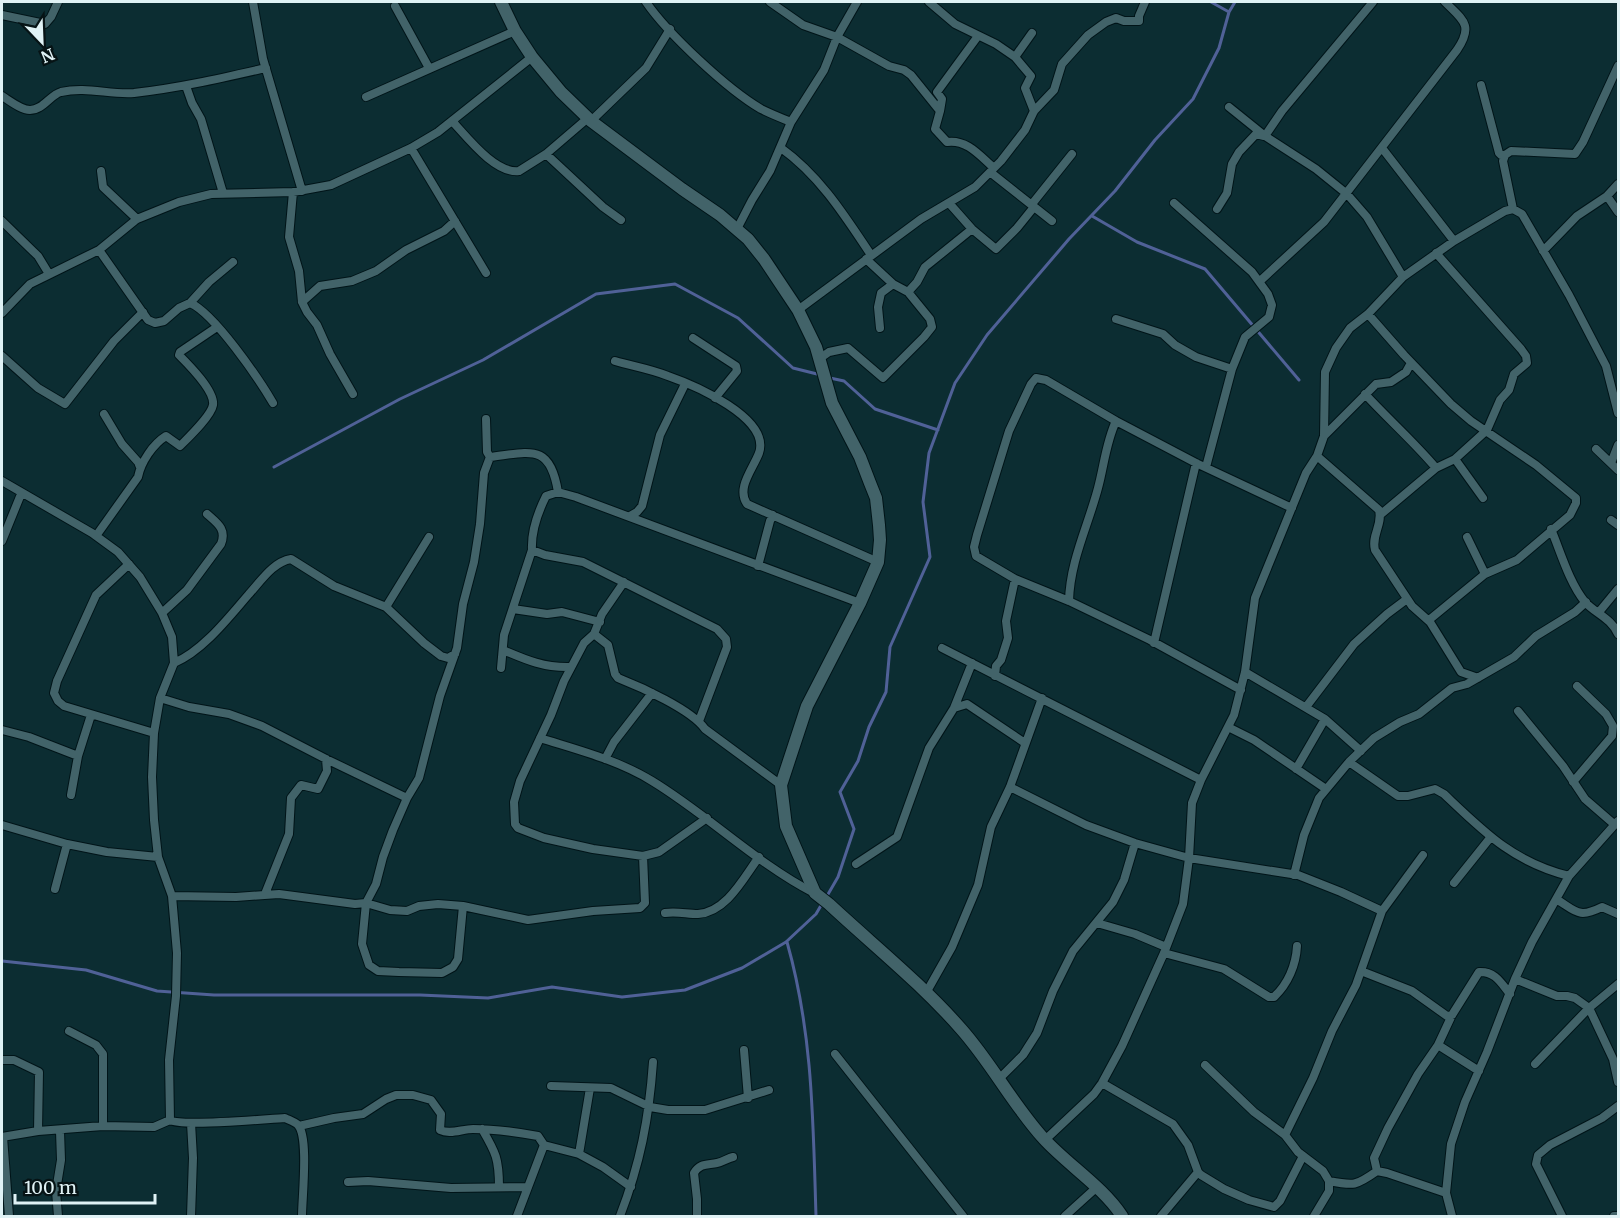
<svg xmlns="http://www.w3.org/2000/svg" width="1620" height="1218" font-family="Merriweather,serif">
	<rect width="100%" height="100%" fill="#0c2d32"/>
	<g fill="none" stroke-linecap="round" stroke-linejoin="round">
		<!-- stream -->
		<path stroke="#506197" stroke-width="3" d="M1211 2 1229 12
			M1092 216 1137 242 1205 269 1299 380
			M830 378 844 381 875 409 938 430
			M274 467 400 399 483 360 596 294 675 284 738 318 793 368 821 375
			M827 896 838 877 854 829 840 792 858 761 869 727 886 692 890 647 930 557 923 502 929 453 955 383 987 335 1069 239 1115 191 1155 140 1193 99 1219 48 1229 12 1235 2
			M787 942C813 1034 813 1121 816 1216
			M2 961 86 970 157 991 214 995H420L488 998 552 987 622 997 685 990 742 968 786 942 816 914 823 902"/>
		<defs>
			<path id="street" d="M253 2 263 59 302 191
				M646 2C668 34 727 89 761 109 771 114 781 118 791 122
				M770 2 803 25 837 37 889 66 904 70 911 75 940 111 935 129 947 142C967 139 980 156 994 168
				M929 2 955 24 996 44 1015 57
				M395 6 429 68
				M2 15 45 24 51 17 58 2
				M1032 33 1015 57 1031 76 1025 88 1034 111
				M1481 85 1499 153 1501 155H1505
				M186 86 192 103 201 119 223 193
				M2 96C10 101 21 110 30 110 43 110 50 95 61 92 86 86 110 95 134 93 179 88 222 78 266 68
				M366 97 515 31
				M1229 107 1265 136 1316 169 1347 194 1367 217 1403 277
				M940 111 942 99 937 92 978 36
				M452 121C467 137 495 174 519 171L546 154 588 118
				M591 121 646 68 670 29
				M1265 136 1282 111 1373 2
				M411 148 486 273
				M781 148C820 176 845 216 871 255
				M1382 148 1454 241
				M546 154 603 207 621 220
				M1505 155 1511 151 1575 154 1583 142 1618 66
				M1505 155 1503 161 1513 209
				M101 171 103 187 137 219
				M990 172 1052 221
				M293 192 289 237 299 271 302 302 307 312 317 325 330 354 353 394
				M1607 196 1618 212
				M949 203 972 229 996 249 1017 228 1034 207
				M1174 203 1252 272 1268 294 1272 305 1269 317 1245 337 1232 369 1206 467
				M1032 204 1072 154
				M1217 209 1227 193 1232 164 1239 152 1256 134 1264 136
				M2 221 38 256 49 274
				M737 229 752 200 770 171 791 122 824 70 837 37 857 2
				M99 250 148 320 155 323 164 321 179 308 190 303 209 282 233 262
				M1543 251 1577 216 1607 196 1618 184
				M866 259 893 284
				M1260 281 1324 222 1457 50C1474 25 1463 20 1445 2
				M302 302 320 286 352 281 376 271 406 250 444 231 455 221
				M190 303C214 313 259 379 273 403
				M798 310 921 219 975 187 1001 161 1025 130 1034 111 1054 90 1062 64 1088 35 1106 22 1116 18 1124 21H1139V16L1145 2
				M2 313 30 284 99 250 137 219 179 202 211 194 293 192 331 185 411 148 438 132 532 57
				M1368 314 1404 355 1451 404 1471 421 1536 465 1576 498V503L1570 515 1517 560 1485 574 1429 620
				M1116 319 1163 334 1175 345 1196 357 1232 369
				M880 328 878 307 881 293 893 284 908 292 917 282 925 267 972 229
				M693 338 736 366 737 371 715 398
				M2 356 38 388 65 404 114 341 143 312
				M819 359 829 352 848 348 883 378 924 337 932 327 930 319 908 292
				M615 361C632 366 651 369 668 376 694 385 771 418 759 453 753 469 736 488 747 504L878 562
				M1365 394C1388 419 1414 442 1436 468
				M104 414 122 444 138 462 140 467
				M1324 436 1376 384 1391 382 1406 372 1411 363
				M1596 449 1618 470
				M1317 456 1379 510C1383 525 1371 535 1375 550L1412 606 1430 622 1461 672 1478 678
				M490 457C531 452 550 443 558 492
				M1455 459 1483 498
				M1611 463 1618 445
				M2 481 92 533 118 552 140 577 162 613 172 637 174 663 160 698 154 733 152 777 154 820 158 857 172 896 177 953 176 996 169 1060 170 1120C181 1127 265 1119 285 1118 289 1120 295 1122 298 1125 309 1137 302 1198 302 1216
				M1380 515 1436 468 1455 459 1487 430 1500 400 1509 390 1514 374 1527 363 1526 356 1521 349 1436 253
				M630 516 637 512 642 506 660 435 685 384
				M1611 520 1618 525
				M1551 529C1561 553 1569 582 1585 602 1596 614 1611 618 1618 634
				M96 536 138 477C141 462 153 444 166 436L180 446C189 437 211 416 213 405 215 391 189 365 179 355L180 352 217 327
				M1467 537 1485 574
				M2 541 21 494
				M532 550 545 555 583 562 717 629 726 639 727 647 699 721
				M129 564 96 595 57 681 54 693 58 701 64 706 154 733
				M758 566 770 521 773 515
				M624 582 602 614 594 634 584 643 564 681 551 715 520 781 514 802 515 824 518 828 544 838 593 849 643 856 659 852 707 818
				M1069 601C1070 561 1088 526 1098 488 1104 466 1106 442 1116 421
				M386 607 429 537
				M513 609 547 614 562 612 600 622
				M1599 612 1618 589
				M162 613 187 590 221 544C227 529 217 523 207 514
				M594 634 608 645 615 674 618 678C641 687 692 710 705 729L781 785
				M1154 643 1196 463
				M942 648 1201 780
				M503 650C526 660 545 668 571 667
				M174 663C203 651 229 617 249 594 261 581 273 562 291 559L334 586 386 607 424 643 441 656 448 658 455 654
				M501 668 504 635 532 550C531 531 538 512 546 496L558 492 576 497 860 603
				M1245 672 1325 719 1361 751
				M995 676 996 666 1001 660 1008 638 1006 621 1015 579
				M1241 690 1150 640 1069 601 1015 579 976 556 974 547 977 535 1009 431 1031 384 1036 378 1046 380 1116 421 1196 463 1292 508
				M160 698 189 707 229 714 262 726 326 759 407 798
				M1306 707 1354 644 1387 614 1407 599
				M954 708 972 663
				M1518 711 1563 766 1585 799 1615 825
				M1228 727 1254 740 1326 789
				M2 730 29 737 78 756
				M540 738C578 750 618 760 652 781 708 815 756 863 814 893
				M605 759 614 742 652 693
				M1349 762 1398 796H1408L1435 789 1444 794C1484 832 1513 862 1569 876
				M1296 769 1325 719
				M1573 782 1612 736 1613 726 1606 714 1577 686
				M1010 787 1086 825 1135 843 1189 858 1298 875 1341 892 1382 911
				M71 795 78 756 91 715
				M2 825 67 844 107 852 158 857
				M856 864 897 837 929 748 954 708 967 704 1025 743
				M1294 875 1304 835 1319 798 1349 762 1374 738 1400 722 1419 714 1452 688 1467 684 1514 657 1536 636 1575 612 1586 602
				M1454 883 1490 838
				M55 889 67 844
				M265 894 289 834 291 798 301 785 318 789 327 771 326 759
				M172 896 236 897 279 894 355 904 366 903 390 910 407 911 419 906 438 904 463 906 528 920 593 911 640 908 645 903 643 856
				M1556 899C1576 911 1578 919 1602 907L1618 914
				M463 906 458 959 453 967 442 973 399 972 378 971 369 965 362 944 366 903 376 884 383 857 393 830 407 798 419 778 440 696 457 648 463 604 474 562 480 524 484 473 490 457 487 452 486 419
				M665 913C676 911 687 914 698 914 727 912 744 877 759 857
				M1097 923 1135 934 1166 947
				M1164 953 1224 969 1269 997H1274C1288 984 1296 965 1297 946
				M1361 971 1412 991 1447 1016 1452 1015
				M1515 979 1557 996H1567L1575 998 1589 1008 1613 1059 1618 1082
				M926 993 952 947 978 885 991 827 1010 787 1042 698
				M69 1031 96 1045 103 1054V1126
				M1438 1045 1479 1071
				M744 1050 748 1098
				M835 1054 963 1216
				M2 1060H14L39 1072 38 1131
				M1535 1064 1589 1008 1618 984
				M1205 1065 1254 1112 1285 1135 1298 1152 1323 1171 1329 1181V1191L1314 1216
				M999 1079 1023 1055 1037 1033 1053 991 1073 951 1113 902 1124 880 1135 843
				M1102 1083 1173 1124 1188 1145 1198 1172 1201 1175 1224 1189 1249 1200 1274 1207 1280 1201 1303 1156
				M551 1086 611 1088 650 1107 668 1110H705L769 1090
				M191 1123 193 1158 191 1216
				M299 1126 334 1118 363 1114 386 1099 396 1095H413L431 1100 441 1114 440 1130C450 1135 462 1129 473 1129 495 1129 516 1132 538 1136L544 1145
				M482 1129C496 1153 499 1159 499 1187
				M1285 1135 1313 1078 1332 1031 1356 985 1382 911 1423 855
				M2 1137 38 1131 103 1126 154 1127 170 1120
				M3 1137 9 1216
				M1045 1140 1094 1094 1102 1083 1122 1046 1164 953 1183 904 1189 858 1192 803 1201 780 1234 715 1245 672 1255 598 1306 473 1317 456 1324 436 1325 372 1336 348 1350 328 1368 314 1403 277 1454 241 1505 211 1513 209 1522 214 1569 295 1606 366 1618 413
				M579 1154 590 1088
				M1377 1171 1374 1158 1388 1128 1418 1074 1438 1045 1452 1015 1479 972C1495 971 1501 983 1510 994
				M1329 1181C1354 1186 1356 1186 1377 1171L1387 1173 1446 1193
				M348 1182 368 1181 451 1188 528 1187
				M58 1216 56 1191 61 1160 60 1131
				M517 1216 544 1145 579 1154 603 1167 631 1187
				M620 1216C640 1164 649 1119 653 1062
				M697 1216V1199L694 1173C700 1163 707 1165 717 1163 723 1162 728 1158 733 1157
				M1065 1216 1097 1187
				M1161 1216 1198 1172
				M1452 1216 1446 1193 1451 1144 1465 1102 1487 1052 1515 979 1532 942 1569 876 1618 821
				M1562 1216 1536 1164 1538 1155 1550 1145 1602 1118 1618 1106
				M1614 1216H1618"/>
			<path id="secondary" d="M501 2 515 31 532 57 561 92 591 121 682 189 720 215 748 239 764 259 798 310 816 347 832 403 860 457 870 483 876 498 879 525 880 540 878 562 860 603 807 706 781 785 786 826 815 893 829 904C873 945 922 984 962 1030 992 1064 1013 1105 1044 1139 1069 1166 1102 1186 1122 1216"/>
		</defs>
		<!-- street casing -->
		<use href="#street" stroke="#001418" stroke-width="10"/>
		<!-- secondary casing -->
		<use href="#secondary" stroke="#001418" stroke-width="14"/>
		<!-- street -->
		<use href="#street" stroke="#426369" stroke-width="8"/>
		<!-- secondary -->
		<use href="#secondary" stroke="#426369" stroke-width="12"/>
	</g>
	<!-- border -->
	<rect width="1620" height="1218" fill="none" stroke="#e0f2f5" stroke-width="6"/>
	<!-- north arrow -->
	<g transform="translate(42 42) rotate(157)" stroke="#061315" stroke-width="4.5" paint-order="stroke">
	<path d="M0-4.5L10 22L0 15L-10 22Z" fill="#e0f2f5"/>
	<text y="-9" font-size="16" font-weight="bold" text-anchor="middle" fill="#e0f2f5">N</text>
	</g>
	<!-- scale -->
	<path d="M15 1194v9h140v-9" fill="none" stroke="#e0f2f5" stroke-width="3"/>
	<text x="24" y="1194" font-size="18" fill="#e0f2f5" stroke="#061315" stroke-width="4.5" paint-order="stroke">100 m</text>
</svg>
